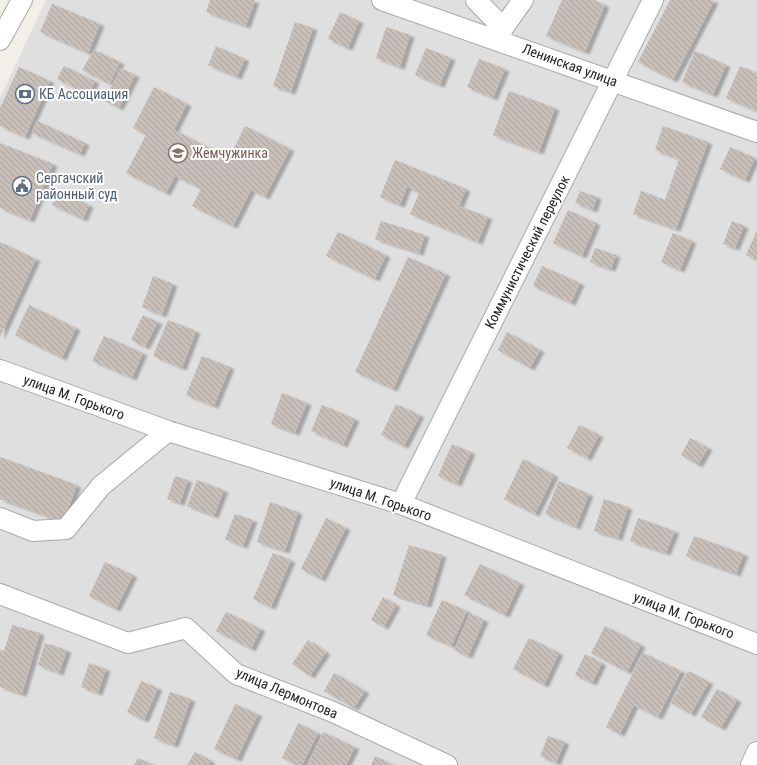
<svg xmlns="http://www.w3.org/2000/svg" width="757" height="765" font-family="'Roboto Condensed',sans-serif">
	<defs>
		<pattern id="building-back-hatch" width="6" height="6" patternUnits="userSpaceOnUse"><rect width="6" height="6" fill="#c7bfb8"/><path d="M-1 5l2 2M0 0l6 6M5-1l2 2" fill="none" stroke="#aba49e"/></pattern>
		<filter id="shadow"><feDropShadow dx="4.5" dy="2.5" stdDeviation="1" flood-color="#0004"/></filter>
	</defs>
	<rect width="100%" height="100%" fill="#f2efe9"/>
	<!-- residential -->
	<path fill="#e0dfdf" d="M46 0H757V765H0V98Z"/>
	<!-- building -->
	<path fill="url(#building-back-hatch)" filter="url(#shadow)" d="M210 0H255L246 26 206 12Z
		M562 0H594L605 5 585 52 546 36Z
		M670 0H712L714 1 673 80 638 62Z
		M52 4 100 24 88 53 40 32Z
		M340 12 359 21 348 48 328 39Z
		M295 22 313 28 291 92 273 86Z
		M386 27 410 35 400 67 376 58Z
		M216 46 245 59 237 77 208 65Z
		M426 48 451 58 440 85 415 75Z
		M94 50 120 62 110 84 82 70Z
		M695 51 726 65 713 95 682 82Z
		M479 59 505 69 493 98 467 87Z
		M64 66 95 81 88 94 57 79Z
		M740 66 757 73V111L726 98Z
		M19 67 50 81 25 137 0 126V108Z
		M120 68 135 75 119 108 105 101Z
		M154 87 187 104 174 130 229 158 245 126 290 149 265 197 251 190 233 226 192 206 201 189 175 176 166 193 126 173 146 135 133 128Z
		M509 91 555 108 539 152 493 135Z
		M37 121 85 143 80 154 32 133Z
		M663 126 708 142 676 229 633 214 641 191 665 200 679 159 655 150Z
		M0 143 53 164 30 220 0 208Z
		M730 147 755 158 745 180 720 169Z
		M395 160 466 189 459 206 488 217 478 242 410 214 419 193 407 187 400 205 380 197Z
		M59 191 89 205 83 219 52 205Z
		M580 191 597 197 593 210 575 203Z
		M568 210 596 223 582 256 553 243Z
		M381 221 425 235 419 253 375 239Z
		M732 221 744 226 735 248 723 244Z
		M757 230V260L746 255Z
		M338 232 386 255 375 279 326 256Z
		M673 233 692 241 680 270 661 262Z
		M0 242 36 259 0 337Z
		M595 248 616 255 611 269 590 262Z
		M408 257 446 274 393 389 355 372Z
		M542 266 580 283 571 303 533 286Z
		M153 276 173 284 162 315 142 307Z
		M29 305 76 328 62 358 15 335Z
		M143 315 158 322 145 347 131 340Z
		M168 320 196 331 182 368 153 356Z
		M507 332 540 350 530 368 498 350Z
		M104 336 143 353 132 378 92 361Z
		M202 356 230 367 214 406 186 395Z
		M282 393 307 403 295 433 271 424Z
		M396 404 420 415 404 446 381 435Z
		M322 405 355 419 343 445 311 431Z
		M579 425 599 435 587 458 567 448Z
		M690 438 708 448 698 465 681 455Z
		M452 444 471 452 457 484 438 476Z
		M0 457 77 485 63 522 0 499Z
		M523 459 554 475 535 514 504 499Z
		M175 476 188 480 180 503 167 499Z
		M197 480 224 490 214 516 187 506Z
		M559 481 589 494 576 527 545 514Z
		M604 499 628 507 618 538 594 531Z
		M270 502 298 512 285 551 257 542Z
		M235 514 253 520 243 546 225 539Z
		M326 518 346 528 321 579 301 569Z
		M638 518 675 531 666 553 630 541Z
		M694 536 744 554 736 574 686 556Z
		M409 545 442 555 427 605 393 595Z
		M273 553 291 560 271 607 253 599Z
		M105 562 133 575 116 609 89 596Z
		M480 564 520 583 505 615 464 595Z
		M383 597 396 605 384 627 371 620Z
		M442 600 467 611 451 646 426 635Z
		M226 612 261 629 251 649 216 631Z
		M470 613 484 620 468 656 454 650Z
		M12 625 40 633 22 694 0 687V650L4 651Z
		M605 626 641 645 627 672 591 653Z
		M529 638 559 653 544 685 513 669Z
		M308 640 326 652 310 676 292 664Z
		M45 643 67 650 59 673 38 665Z
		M643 653 681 671 658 717 634 705 620 734 606 727Z
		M585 654 602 663 592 683 575 675Z
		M89 663 106 669 98 693 81 687Z
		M688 671 709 682 691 714 671 703Z
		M334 673 365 691 354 708 324 691Z
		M141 681 158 688 144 720 127 712Z
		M717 689 737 700 721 728 701 717Z
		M170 692 191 699 174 745 154 738Z
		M235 704 258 714 237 759 214 749Z
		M298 723 318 733 302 765H297L282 758Z
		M323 732 355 747 346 765H308Z
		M548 736 565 742 556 763 540 756Z
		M195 752 211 761 208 765H187Z
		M375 756 393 765H371Z
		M138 758 154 765H134Z"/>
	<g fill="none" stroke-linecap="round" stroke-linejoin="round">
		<defs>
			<path id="minor" d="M382 0 757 132
				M476 0 503 28
				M0 40 22 0
				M499 40 503 28 523 0
				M0 370 168 431 401 504 757 644
				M401 504 653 0
				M0 518 33 531 66 529 101 486 168 431
				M0 594 128 643 186 628 236 674 333 712 447 765
				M751 765 757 752"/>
		</defs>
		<!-- minor casing -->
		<use href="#minor" stroke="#a9a9a9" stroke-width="22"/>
		<!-- minor -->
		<use href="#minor" stroke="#fff" stroke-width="20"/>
	</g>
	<!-- icons -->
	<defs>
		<symbol id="bank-ring" viewBox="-11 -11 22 22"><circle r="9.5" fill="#fff" stroke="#5c6f8a" stroke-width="1.5"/><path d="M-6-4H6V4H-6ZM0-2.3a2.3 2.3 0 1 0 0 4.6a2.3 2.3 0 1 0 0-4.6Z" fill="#5c6f8a"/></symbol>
		<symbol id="school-ring" viewBox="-11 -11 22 22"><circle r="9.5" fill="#fff" stroke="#8d6e63" stroke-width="1.5"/><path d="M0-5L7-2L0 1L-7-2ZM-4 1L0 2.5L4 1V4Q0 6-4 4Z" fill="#8d6e63"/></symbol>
		<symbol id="civic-ring" viewBox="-11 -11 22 22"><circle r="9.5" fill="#fff" stroke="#5c6f8a" stroke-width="1.5"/><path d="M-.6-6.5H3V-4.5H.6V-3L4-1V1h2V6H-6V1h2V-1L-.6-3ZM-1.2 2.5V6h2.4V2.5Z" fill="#5c6f8a"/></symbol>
	</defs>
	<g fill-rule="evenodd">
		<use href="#bank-ring" x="14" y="83" width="22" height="22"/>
		<use href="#school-ring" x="167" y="142" width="22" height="22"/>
		<use href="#civic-ring" x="11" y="175" width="22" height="22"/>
	</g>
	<g text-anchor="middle" stroke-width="4" stroke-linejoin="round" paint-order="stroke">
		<!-- street labels -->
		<g font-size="14" fill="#222" stroke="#fff">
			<text transform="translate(570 65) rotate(20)" y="5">Ленинская улица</text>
			<text transform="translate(527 252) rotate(-63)" y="5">Коммунистический переулок</text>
			<text transform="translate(74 397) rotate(20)" y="5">улица М. Горького</text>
			<text transform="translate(381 499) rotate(19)" y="5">улица М. Горького</text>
			<text transform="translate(684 615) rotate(21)" y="5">улица М. Горького</text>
			<text transform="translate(287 693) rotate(23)" y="5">улица Лермонтова</text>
		</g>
		<!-- service labels -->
		<g font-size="14" fill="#4e5e75" stroke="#fff" text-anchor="start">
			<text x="39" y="99">КБ Ассоциация</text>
			<text x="36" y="183">Сергачский<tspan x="36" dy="16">районный суд</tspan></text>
		</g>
		<!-- education labels -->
		<g font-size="14" fill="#785e54" stroke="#fff" text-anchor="start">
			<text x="192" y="158">Жемчужинка</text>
		</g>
	</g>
</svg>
